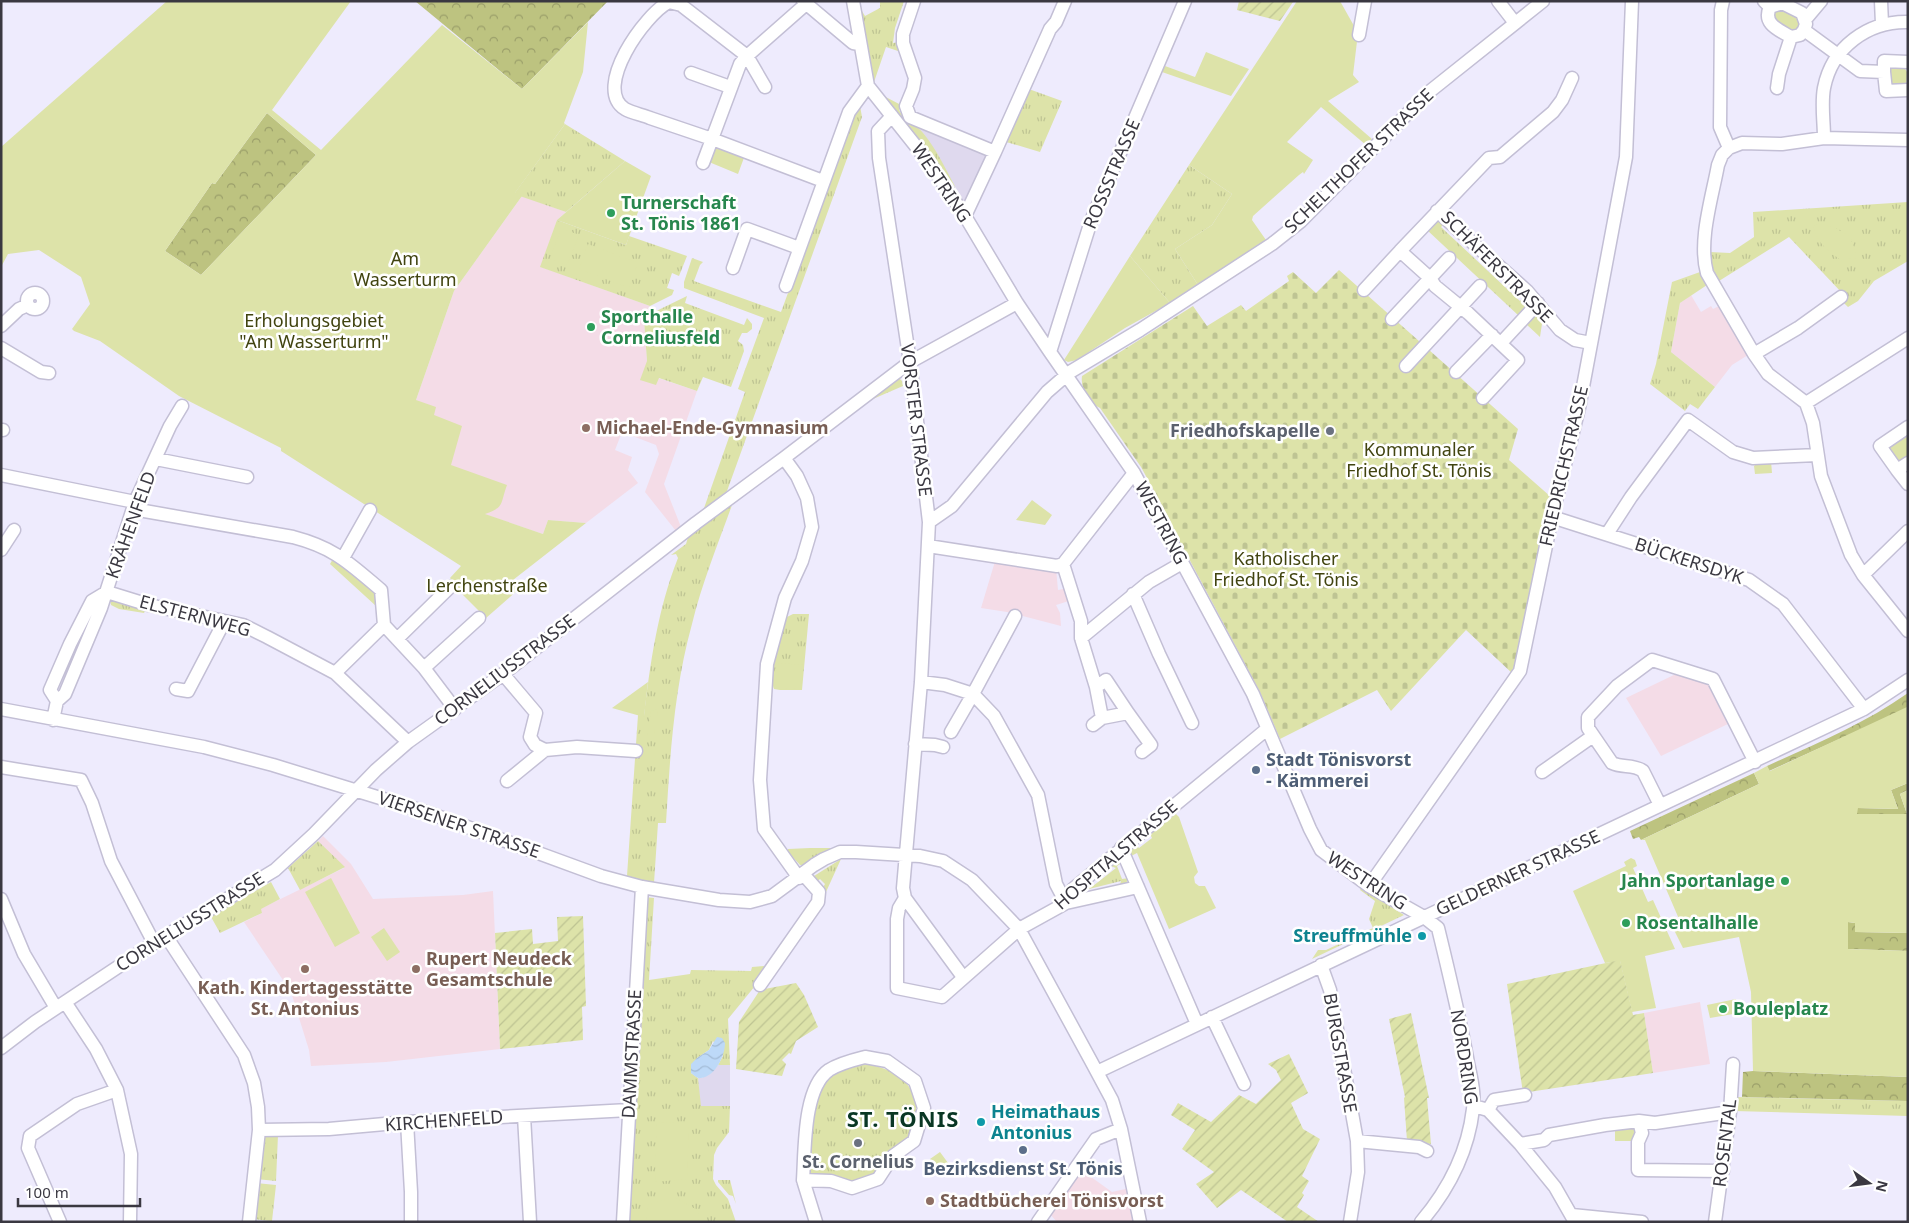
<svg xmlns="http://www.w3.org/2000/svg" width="1909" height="1223" font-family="'Noto Sans',sans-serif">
	<defs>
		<pattern id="grass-tufts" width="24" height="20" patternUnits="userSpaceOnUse" patternTransform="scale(1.25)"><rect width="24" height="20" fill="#dde3a9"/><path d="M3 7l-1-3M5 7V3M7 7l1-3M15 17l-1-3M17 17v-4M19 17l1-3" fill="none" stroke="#bec493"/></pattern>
		<pattern id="forest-crowns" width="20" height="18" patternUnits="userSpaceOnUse" patternTransform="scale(1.25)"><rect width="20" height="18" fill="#bdc380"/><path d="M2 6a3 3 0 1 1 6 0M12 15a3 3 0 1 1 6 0" fill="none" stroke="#9b9f6a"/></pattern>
		<pattern id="cemetery-stones" width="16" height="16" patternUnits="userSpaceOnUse" patternTransform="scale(1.25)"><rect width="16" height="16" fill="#dde3a9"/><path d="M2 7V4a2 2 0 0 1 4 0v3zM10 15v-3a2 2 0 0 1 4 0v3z" fill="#bec493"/></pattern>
		<pattern id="garden-furrows" width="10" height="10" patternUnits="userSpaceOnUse" patternTransform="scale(1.25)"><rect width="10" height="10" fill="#dde3a9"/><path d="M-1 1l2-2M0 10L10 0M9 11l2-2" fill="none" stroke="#bec493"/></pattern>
		<pattern id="water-waves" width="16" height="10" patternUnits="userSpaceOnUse" patternTransform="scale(1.25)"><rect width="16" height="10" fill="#bdd9f8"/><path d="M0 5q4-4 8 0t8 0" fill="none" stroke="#a3bbd6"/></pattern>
	</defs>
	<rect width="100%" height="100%" fill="#eeebfd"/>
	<!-- commercial -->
	<path fill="#dfd9ee" d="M913 124 985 155 987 159 966 205 924 134Z
		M718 1065H730V1106H700L698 1078H702L711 1073Z"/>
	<!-- education -->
	<path fill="#f4dce7" d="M522 196 566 212 557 220 541 267 650 306 644 320 647 361 658 378 697 391 664 484 681 527 676 531 645 492 659 454 656 445 622 432 615 450 632 457 628 470 638 483 586 523 548 520 543 534 484 514 451 465 433 415 416 400 454 291Z
		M1691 295 1701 312 1711 306 1713 309 1719 306 1748 355 1732 365 1715 387 1671 352 1680 303Z
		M996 558 1056 568 1058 590 1068 588 1072 600 1056 605 1060 613 1061 626 1007 612 981 608Z
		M1678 673 1709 685 1730 723 1661 756 1626 698Z
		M323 836 351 864 373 899 463 895 493 891 500 1049 386 1062 311 1066 309 1050 291 992 244 922 262 913 260 909 344 868 318 841Z
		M1700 1002 1710 1064 1653 1073 1644 1013Z
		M1080 1169 1112 1192 1130 1188 1137 1222H1057L1049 1213Z"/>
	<!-- grass -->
	<path fill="url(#grass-tufts)" d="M880 1H904L895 28 893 43 899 42 901 52 886 47 874 82 872 68H870L857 3 865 16 880 8Z
		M1026 88 1062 101 1040 152 1003 141Z
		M880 94 901 105 899 110C905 122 916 124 924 134 937 150 946 170 956 188Z
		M860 106 862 117 727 491 703 511 745 392 738 389 764 318 684 288V282L692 258 703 262 700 265 694 281 781 312 856 108Z
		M565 124 625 161 566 212 514 194Z
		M1189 165 1232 194 1212 225 1175 249 1198 285 1170 303 1130 256Z
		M1908 202V261L1874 281 1858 301 1848 307 1837 296 1842 293 1789 237 1719 281 1711 265 1710 252 1730 253 1754 237 1753 212Z
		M1440 219 1446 222 1441 227 1520 301 1525 296 1530 303 1519 316 1427 230Z
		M557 220 626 245 629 236 687 256 679 276 672 273 667 288 674 290 672 295 650 306 540 267Z
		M1700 272 1707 285 1680 303 1671 352 1715 387 1698 409 1690 404 1685 411 1650 384 1656 364 1672 282Z
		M687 296 685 303 744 325 747 318 752 324V329L747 333H742L738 341 743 345 744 351 731 387 703 377 697 391 659 378 656 385 640 380 647 361 644 320 646 316Z
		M898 377 902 381 903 386 866 402Z
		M732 505C718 544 702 583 692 624 674 689 670 756 666 823H658L654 883 627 876 638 715 644 716C650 664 658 608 678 558L676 554 671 555 686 544 689 534Z
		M334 557 375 591 378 605 376 606 330 564Z
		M113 598 144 608 145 611 144 613 119 609 111 605 110 600Z
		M793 614H809L802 690H780L774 689C768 675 781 634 785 618Z
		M318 841 345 867 300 890 288 868Z
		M810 848H831L830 851 806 865H800L788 852V849Z
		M841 859 826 892 822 889 825 884 820 879 815 883 814 876Z
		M1116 859 1120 860 1122 863 1117 866 1122 879 1129 878 1125 885 1119 888 1121 881 1085 890 1083 897H1077L1075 890 1084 883 1093 886 1116 868 1108 865Z
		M271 882 280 899 261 909 262 913 220 933 210 915 217 913Z
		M1361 888 1404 915 1312 959 1318 950H1326L1373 928 1369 919 1375 901 1360 890Z
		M645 897 654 898 649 980 690 974 691 970 751 971 752 967 764 966 768 970 728 1019 730 1065H718L723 1056 713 1041 709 1050 697 1058 691 1073 698 1078 701 1106H730L729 1132 717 1148 714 1155 713 1179 716 1185 728 1199 736 1222H628Z
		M859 1064C891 1065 920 1083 916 1117 915 1124 914 1130 911 1136 906 1144 887 1166 880 1171 873 1177 864 1180 856 1185L820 1174 806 1175C809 1148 808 1107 823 1084 831 1072 846 1067 859 1064Z
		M1735 1097 1908 1101V1116L1734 1111Z
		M278 1135 276 1181 256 1179 260 1136Z
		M718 1180H730L736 1204 733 1196 729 1195 718 1182Z
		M256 1183 276 1185 272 1221 251 1219Z"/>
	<!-- forest -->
	<path fill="url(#forest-crowns)" d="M415 1H608L522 89Z
		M267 113 316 155 201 275 165 251 212 183 215 184Z
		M1908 693V708L1769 771 1767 766C1815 744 1864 724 1908 693Z
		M1754 773 1759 784 1641 840 1639 837 1633 839 1630 831Z
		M1908 783V790L1900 794 1907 814H1857V808L1898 809 1891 790Z
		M1848 922 1855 923 1856 932 1908 933V951L1848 949Z
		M1753 1071 1908 1077V1101L1742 1097 1743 1072Z"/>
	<!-- cemetery -->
	<path fill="url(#cemetery-stones)" d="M1339 270 1518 429 1509 460 1551 497 1539 544 1513 674 1466 630 1391 711 1377 690 1280 739 1260 692 1171 525V522L1141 467 1100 408C1089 403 1080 388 1082 376L1193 306 1207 326 1241 305 1246 311 1289 281 1287 276 1293 272 1316 293Z"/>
	<!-- park -->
	<path fill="#dde3a9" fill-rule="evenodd" d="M167 1H351L272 110 321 150 442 25 522 89 588 22 583 72 564 123 565 124 515 193 522 196 454 291 416 400 436 407 434 415 462 426 451 465 507 485C500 504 505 507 485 514L543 534 548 520 586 523 513 580 519 589 486 618 455 587 456 585 450 578 461 566 281 451V448L179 396 100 341 74 331 72 329 90 304 81 277 39 250 8 254 1 267V147ZM267 113 316 155 201 275 165 251 212 183 215 184Z
		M1297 1H1340L1358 33 1353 75 1359 82 1328 101 1372 139 1366 145 1321 107 1287 142 1313 160 1304 174 1303 172 1299 175 1253 216 1252 220 1266 240 1198 285 1175 249 1212 225 1232 194 1189 165Z
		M1776 7 1802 18 1797 32 1776 25 1772 11Z
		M1206 52 1249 69 1231 96 1162 72 1165 66 1195 77Z
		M1903 65 1907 72 1906 86 1892 88 1889 68 1892 66Z
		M714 146 745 155 738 174 709 162Z
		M625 161 651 176 626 245 557 220Z
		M1818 224 1834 227 1850 237 1857 255 1856 258 1844 259 1843 262C1828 250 1818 245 1813 226Z
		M561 228 579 235 567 265 550 259Z
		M588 244 638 263 629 288 579 269Z
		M1130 256 1170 303 1125 328 1077 360 1068 362 1064 360Z
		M1538 312 1543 317 1540 337 1525 323Z
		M1905 435 1908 437V460L1899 463 1888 446Z
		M1771 461 1772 473 1755 474 1754 466 1758 462Z
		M1032 500 1052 515 1045 525 1016 520Z
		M777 663 803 665 801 689 780 688 773 682Z
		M648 682 644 717 612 708Z
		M1907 707 1908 783 1891 790 1898 809 1858 808 1857 814H1907L1900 794 1908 790V933L1855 932V923L1848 922V949L1908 951V1077L1753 1071 1751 992 1739 937 1683 948 1674 930 1682 926 1645 840H1641L1759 784 1754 773 1767 766 1770 771Z
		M658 709 654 736H647L651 711Z
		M1174 812 1179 817 1198 872 1194 877 1195 883 1199 886H1205L1216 908 1169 929 1137 853 1129 857 1128 851 1135 844 1139 848 1152 838 1149 832Z
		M1631 858 1635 860 1637 866 1633 868 1648 902 1653 900 1675 949 1645 956 1656 1008 1632 1012 1620 961 1605 963 1573 891 1626 866 1624 862Z
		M331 878 360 933 335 947 305 892Z
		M384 928 400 952 387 961 371 937Z
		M1736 999 1739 1013 1710 1018 1707 1005Z
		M657 1122 689 1123 687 1179 655 1182Z
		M1637 1126 1636 1141H1615V1127Z
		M940 1152 951 1167 941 1174 930 1159Z
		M674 1197 699 1211 698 1222H646L648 1205Z"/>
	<!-- garden -->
	<path fill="url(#garden-furrows)" d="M1239 1H1286L1293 2 1280 21 1237 10Z
		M583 916 586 1006 582 1007 583 1040 500 1049 495 933 532 929 533 944 558 941 557 917Z
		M1620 960 1633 1015 1644 1013 1653 1073 1523 1093 1507 984Z
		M796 983 804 995 818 1027 796 1041 791 1054 789 1053 782 1060 786 1064 782 1076 736 1069 739 1022 760 990Z
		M1411 1013 1429 1098H1427L1431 1144 1407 1141 1404 1098 1405 1097 1389 1019Z
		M1289 1054 1308 1093 1291 1103 1303 1129 1320 1139 1302 1176 1309 1181 1302 1193 1304 1195 1297 1207 1319 1222H1288L1241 1190 1217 1208 1196 1184 1214 1172 1182 1149 1195 1130 1171 1115 1178 1103 1211 1122 1239 1095 1256 1104 1281 1080 1276 1070 1268 1064Z"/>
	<!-- water -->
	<path fill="url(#water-waves)" d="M717 1037 722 1038 725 1043C725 1055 716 1076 701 1078 697 1079 694 1075 691 1073V1064L697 1058 709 1050Z"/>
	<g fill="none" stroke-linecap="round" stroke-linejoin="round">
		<defs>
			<path id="minor" d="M803 1 853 43 859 44
				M853 1 868 86 930 164 965 216 1017 303 1050 352 1134 473 1253 694 1310 829 1321 850 1369 886 1424 917 1438 928C1449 973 1460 1018 1468 1063 1471 1077 1475 1094 1473 1109 1468 1152 1449 1189 1421 1222
				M914 1 903 34V43L915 78 913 89 906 106 910 117 995 152 965 216
				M1498 1 1515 23
				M1723 1 1721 10 1720 127 1729 148
				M1764 1 1770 7C1762 24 1779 30 1791 37L1800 35 1804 30 1860 71 1884 72V61L1908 62
				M1881 1 1882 24
				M1770 7 1782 3 1802 13 1806 24 1804 30
				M1805 20 1821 1
				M1359 35 1365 1
				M1884 72 1886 91 1908 90
				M691 73 730 87
				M765 87 747 56 681 5 669 2C645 14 592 88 625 109 632 113 643 115 650 118 671 125 691 132 712 139L740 64 747 56 806 4
				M1777 88 1779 74 1791 37
				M892 116 878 131 879 158 910 362 929 522 921 682 903 888 905 898 899 908 897 919V988L942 997 1019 929 1066 903 1073 889 1267 729
				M1824 138C1824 121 1821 104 1824 88 1832 47 1868 21 1908 22
				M1908 140 1824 138 1782 144 1742 143 1729 148 1722 155 1718 165C1712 198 1698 241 1707 273L1754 354 1768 374 1806 403 1813 423 1821 476 1851 555 1863 575 1908 631
				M995 152 1050 29 1056 22 1065 1
				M703 163 712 139 823 181
				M1437 211 1527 291 1560 330 1575 340 1591 343
				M733 268 747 229 799 248
				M786 286 849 112 868 86
				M1364 290 1400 251
				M27 301a8 8 0 1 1 16 0a8 8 0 1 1-16 0Z
				M1392 319 1449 258
				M1 326 19 309 28 305
				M1501 343 1538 303
				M1 348 41 372 49 373
				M1050 352 1091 221 1185 1
				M1754 354 1798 328 1841 297
				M1406 366 1480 286
				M1456 372 1492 335
				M1483 398 1518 360 1468 313 1435 286 1430 278 1400 251 1489 158 1500 157 1553 112 1562 100 1572 78
				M1806 403 1908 338
				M1 430H3
				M784 458 797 476 807 498 812 527 802 561 785 598 767 664 760 780 764 829 799 878
				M156 459 247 477
				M1908 463 1897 470 1908 484
				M1897 470 1880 446 1908 427
				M1 475 135 502
				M133 509 293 537C335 548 349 563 381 590L384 625 424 668 455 709
				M1552 517 1749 580 1783 604 1864 709
				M929 522 952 506 1047 392 1070 372 1140 330 1272 244 1301 221 1429 92 1543 1
				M1607 534 1631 497 1688 420 1733 452 1753 458 1817 455
				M928 546 1057 566 1063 564 1134 473
				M1 550 14 530
				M343 558 370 510
				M1063 564 1081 621V638L1096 687 1102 718 1093 725
				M1863 575 1908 531
				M1133 594 1159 654 1192 723
				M1081 638 1149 582 1182 563
				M397 639 450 587
				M424 668 479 618
				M335 673 384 625
				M503 674 536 713 530 737 535 745 545 750 507 781
				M921 682 945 685 973 694 994 716 1038 795 1056 884 1066 903 1138 887
				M1096 687 1106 680 1128 713
				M176 689 188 691 224 622
				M57 701 50 690 70 644 92 601 107 592 149 605 243 625 267 637 335 673 408 742
				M1 709 204 747 273 765 429 813 601 876 642 887 719 900 750 902 772 896 814 865 824 859 840 852H856L920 856 943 861 972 880 1019 929 1091 1061 1112 1100 1121 1129 1140 1222
				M1102 718 1128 713 1151 745 1142 752
				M53 720 57 701 65 694 101 608 135 502 170 426 182 406
				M951 732 973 694 1015 616
				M915 744 935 745 943 747
				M545 750 577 747 636 751
				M1 767 81 780 92 803 111 861 154 943
				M1542 772 1593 736
				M1660 805 1643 771C1634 764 1622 768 1612 763L1588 728V717L1617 686 1652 660 1713 679 1755 762
				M1121 848 1197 1024
				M1369 886 1520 671 1552 517 1579 408 1626 157 1632 1
				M905 898 963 977
				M1 899 24 954 56 1008
				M166 936 244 1055 254 1083 258 1107 259 1130 249 1222
				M1321 965 1330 990 1357 1141 1358 1172 1350 1222
				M760 985 818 902 819 892 803 874
				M65 1002 96 1049 117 1090 131 1154 130 1222
				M1212 1017 1244 1084
				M1 1048 35 1022 154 943 275 870 314 834 376 770 408 742 503 674 696 523 784 458 910 362 1017 303
				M865 1057 887 1061 915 1081 924 1108 914 1141 893 1156 878 1179 852 1188 831 1181 803 1180C805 1150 803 1088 829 1070 840 1063 853 1060 865 1057Z
				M1097 1072 1864 709 1908 680
				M1474 1106 1488 1110 1520 1144 1555 1187 1575 1222
				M1488 1110 1494 1100 1525 1095
				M524 1116 530 1222
				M1639 1121 1642 1133 1638 1142V1170L1723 1171
				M407 1122 411 1192V1222
				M259 1130 329 1129 407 1122 629 1110
				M1357 1141 1419 1147 1427 1151
				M1520 1144 1544 1140 1549 1135 1605 1125 1639 1121 1655 1123 1730 1112
				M803 1180 816 1222
				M1572 1215 1642 1222
				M60 1222 28 1148 30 1136 77 1104 117 1090
				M623 1222 642 887
				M1038 1222 1096 1139 1121 1129
				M1715 1222 1730 1112 1733 1064"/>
		</defs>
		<!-- minor casing -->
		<use href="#minor" stroke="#c3bfd5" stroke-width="15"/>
		<!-- minor -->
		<use href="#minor" stroke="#fff" stroke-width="12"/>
	</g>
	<!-- markers -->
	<g fill="#2e9e5b" stroke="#fff" stroke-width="2">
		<circle cx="611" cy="213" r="5"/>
		<circle cx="591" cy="327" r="5"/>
		<circle cx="1785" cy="881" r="5"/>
		<circle cx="1626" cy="923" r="5"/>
		<circle cx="1723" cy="1009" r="5"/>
	</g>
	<g fill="#8d6e63" stroke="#fff" stroke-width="2">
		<circle cx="586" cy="428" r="5"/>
		<circle cx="305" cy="969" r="5"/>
		<circle cx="416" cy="969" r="5"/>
		<circle cx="930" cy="1201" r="5"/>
	</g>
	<g fill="#6b7280" stroke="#fff" stroke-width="2">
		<circle cx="1330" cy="431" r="5"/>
		<circle cx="858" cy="1143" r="5"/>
	</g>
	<g fill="#5c6f8a" stroke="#fff" stroke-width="2">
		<circle cx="1256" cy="770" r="5"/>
		<circle cx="1023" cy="1150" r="5"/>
	</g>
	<g fill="#0f9aa8" stroke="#fff" stroke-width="2">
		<circle cx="1422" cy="936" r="5"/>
		<circle cx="981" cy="1122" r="5"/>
	</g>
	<g text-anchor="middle" stroke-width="5" stroke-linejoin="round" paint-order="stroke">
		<!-- street labels -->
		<g font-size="18" fill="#3a3841" stroke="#fff">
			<text transform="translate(1359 161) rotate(-44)" y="6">SCHELTHOFER STRASSE</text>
			<text transform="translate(1112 174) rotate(-67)" y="6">ROSSSTRASSE</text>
			<text transform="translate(941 183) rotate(56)" y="6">WESTRING</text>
			<text transform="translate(1497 267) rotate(45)" y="6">SCHÄFERSTRASSE</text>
			<text transform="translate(916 420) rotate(83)" y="6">VORSTER STRASSE</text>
			<text transform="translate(1564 466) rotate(-77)" y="6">FRIEDRICHSTRASSE</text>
			<text transform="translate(1161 523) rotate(62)" y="6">WESTRING</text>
			<text transform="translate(131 525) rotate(-70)" y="6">KRÄHENFELD</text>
			<text transform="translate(1689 561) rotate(18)" y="6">BÜCKERSDYK</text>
			<text transform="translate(195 616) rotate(15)" y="6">ELSTERNWEG</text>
			<text transform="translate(505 670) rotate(-37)" y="6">CORNELIUSSTRASSE</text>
			<text transform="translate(459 825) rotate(19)" y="6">VIERSENER STRASSE</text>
			<text transform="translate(1116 855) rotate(-41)" y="6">HOSPITALSTRASSE</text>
			<text transform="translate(1518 873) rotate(-25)" y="6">GELDERNER STRASSE</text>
			<text transform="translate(1367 881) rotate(33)" y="6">WESTRING</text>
			<text transform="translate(190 922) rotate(-32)" y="6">CORNELIUSSTRASSE</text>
			<text transform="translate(1340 1053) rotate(80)" y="6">BURGSTRASSE</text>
			<text transform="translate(632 1054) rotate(-87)" y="6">DAMMSTRASSE</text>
			<text transform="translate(1464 1057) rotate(81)" y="6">NORDRING</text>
			<text transform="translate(444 1121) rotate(-4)" y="6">KIRCHENFELD</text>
			<text transform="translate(1725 1143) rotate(-83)" y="6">ROSENTAL</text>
		</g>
		<!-- leisure labels -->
		<g font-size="18" font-weight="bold" fill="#27864d" stroke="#fff" text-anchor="start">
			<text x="621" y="209">Turnerschaft<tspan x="621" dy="21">St. Tönis 1861</tspan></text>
			<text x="601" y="323">Sporthalle<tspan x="601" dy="21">Corneliusfeld</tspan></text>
			<text x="1775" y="887" text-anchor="end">Jahn Sportanlage</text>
			<text x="1636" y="929">Rosentalhalle</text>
			<text x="1733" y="1015">Bouleplatz</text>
		</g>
		<!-- park labels -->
		<g font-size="18" fill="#414410" stroke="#fff">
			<text x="405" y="265">Am<tspan x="405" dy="21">Wasserturm</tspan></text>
			<text x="314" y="327">Erholungsgebiet<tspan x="314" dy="21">"Am Wasserturm"</tspan></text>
			<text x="1419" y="456">Kommunaler<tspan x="1419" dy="21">Friedhof St. Tönis</tspan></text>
			<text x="1286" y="565">Katholischer<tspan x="1286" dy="21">Friedhof St. Tönis</tspan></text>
			<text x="487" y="592">Lerchenstraße</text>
		</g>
		<!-- education labels -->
		<g font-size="18" font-weight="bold" fill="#785e54" stroke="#fff" text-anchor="start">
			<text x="596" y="434">Michael-Ende-Gymnasium</text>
			<text x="426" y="965">Rupert Neudeck<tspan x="426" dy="21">Gesamtschule</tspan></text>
			<text x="305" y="994" text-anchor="middle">Kath. Kindertagesstätte<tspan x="305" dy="21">St. Antonius</tspan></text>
			<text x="940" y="1207">Stadtbücherei Tönisvorst</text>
		</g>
		<!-- worship labels -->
		<g font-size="18" font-weight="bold" fill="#5b616d" stroke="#fff" text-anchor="end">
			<text x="1320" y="437">Friedhofskapelle</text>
			<text x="858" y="1168" text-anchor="middle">St. Cornelius</text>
		</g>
		<!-- service labels -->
		<g font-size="18" font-weight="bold" fill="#4e5e75" stroke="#fff" text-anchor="start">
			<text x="1266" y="766">Stadt Tönisvorst<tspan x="1266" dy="21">- Kämmerei</tspan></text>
			<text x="1023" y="1175" text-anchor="middle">Bezirksdienst St. Tönis</text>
		</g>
		<!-- culture labels -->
		<g font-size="18" font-weight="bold" fill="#0d838f" stroke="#fff" text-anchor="end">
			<text x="1412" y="942">Streuffmühle</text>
			<text x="991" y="1118" text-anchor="start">Heimathaus<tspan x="991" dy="21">Antonius</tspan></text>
		</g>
		<!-- district labels -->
		<g font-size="22" font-weight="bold" letter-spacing="1" fill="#0a3724" stroke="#fff">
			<text x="903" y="1127">ST. TÖNIS</text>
		</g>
	</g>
	<!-- border -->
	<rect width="1909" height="1223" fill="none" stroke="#3a3841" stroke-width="5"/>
	<!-- north arrow -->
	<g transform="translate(1869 1183) rotate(104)" stroke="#ffffff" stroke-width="4" paint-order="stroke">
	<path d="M0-4L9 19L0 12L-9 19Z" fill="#3a3841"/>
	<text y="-8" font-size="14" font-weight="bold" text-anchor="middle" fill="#3a3841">N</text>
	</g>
	<!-- scale -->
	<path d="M18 1198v8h122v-8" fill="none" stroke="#3a3841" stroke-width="2.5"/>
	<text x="25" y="1198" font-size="15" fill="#3a3841" stroke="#ffffff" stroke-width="4" paint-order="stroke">100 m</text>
</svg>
